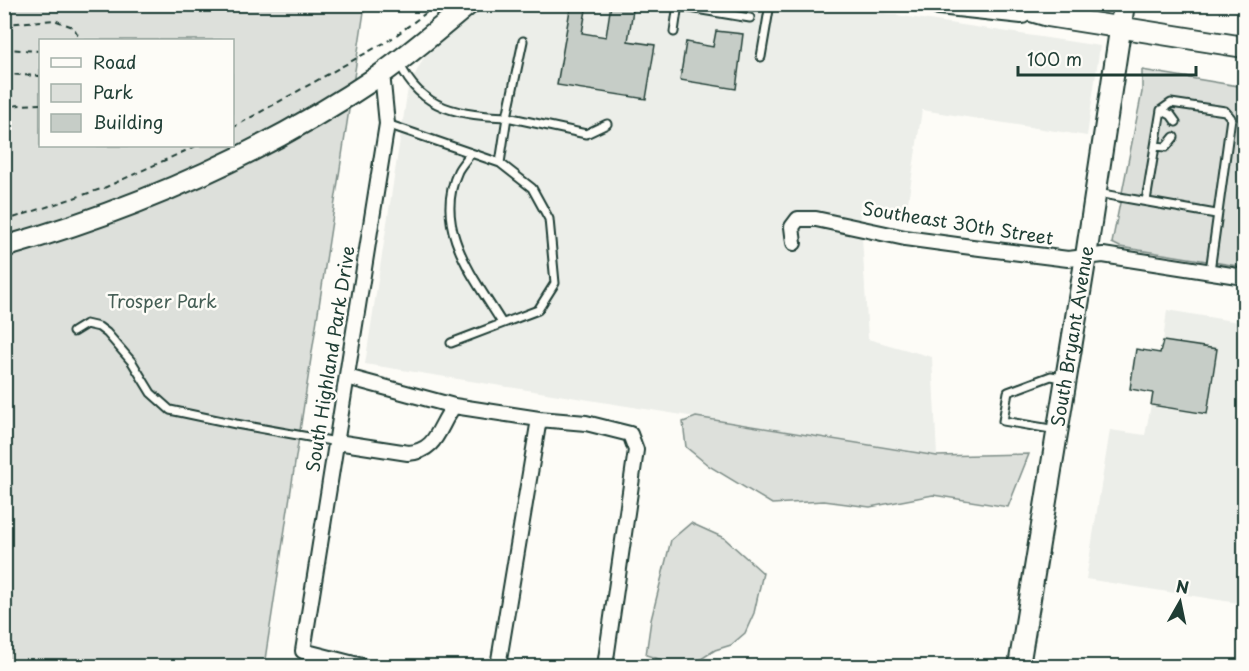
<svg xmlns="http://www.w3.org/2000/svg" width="1249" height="671" font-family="'Playpen Sans',sans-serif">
	<rect width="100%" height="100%" fill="#fdfcf7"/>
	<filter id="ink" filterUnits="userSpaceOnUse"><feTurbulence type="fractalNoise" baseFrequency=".0167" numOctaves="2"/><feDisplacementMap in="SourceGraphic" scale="12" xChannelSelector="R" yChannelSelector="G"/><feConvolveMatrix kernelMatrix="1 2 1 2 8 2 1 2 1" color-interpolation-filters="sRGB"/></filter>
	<g filter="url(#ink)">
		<!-- built -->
		<path fill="#eceee9" d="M485 5H830L1100 46 1087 136 922 110 907 209 860 202 868 339 932 357 937 456 365 364 408 88 423 59 452 30Z
			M1167 310 1244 323V604L1086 579 1110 430 1145 435 1151 405 1207 413 1217 349 1163 341Z"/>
		<!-- green -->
		<path fill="#dde0db" stroke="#7e8e88" stroke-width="1.5" fill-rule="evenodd" d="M4 5H365L264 666H5ZM40 40H232V146H40Z
			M1142 70 1244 87V267L1120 247 1112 243 1142 92Z
			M696 417 937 456 1029 454 1008 507 933 495 870 507 824 501 772 504 709 466 686 447 683 422Z
			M691 523 724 538 763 573 754 613 745 633 731 645 715 650 692 665 662 660 646 655 651 620 671 540Z"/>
		<!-- building -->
		<path fill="#c6cdc7" stroke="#1f3d34" stroke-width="1.5" d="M571 4H587L582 33 606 37 611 4H634L628 41 655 45 646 99 557 85Z
			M716 31 743 34 736 89 680 80 686 42 713 47Z
			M1163 341 1217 349 1207 414 1151 405 1153 393 1130 389 1136 349 1160 353Z"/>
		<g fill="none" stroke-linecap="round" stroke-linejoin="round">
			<defs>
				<path id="lane" d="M678 6 750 18
					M674 32 678 4
					M523 41 507 117 586 134 607 124
					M761 57 770 4
					M1161 110 1171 115 1176 122
					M387 124 500 163 507 117C462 115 421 111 400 64
					M1155 146 1166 147 1174 137
					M471 153C467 159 461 165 458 171 432 228 474 277 502 323
					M1097 193 1216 214
					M1146 201 1161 110 1171 103 1225 111 1231 118 1210 271
					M73 332 86 324 99 327 107 333 132 362 151 393 170 410 236 424 337 442
					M451 343 538 310 555 283 549 219 532 188 500 163
					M1057 430 1003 421 1008 392 1051 376 1063 378"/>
				<path id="street" d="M794 243 792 227 798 219H816L905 238 964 246 1068 259 1103 255 1244 277
					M347 377 454 406 539 419 586 423 630 434 636 450 605 666
					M337 442 408 453C438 451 438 426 454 406
					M362 666 303 651 387 124 382 73
					M498 666 539 419"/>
				<g id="secondary">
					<path d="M939 4 1022 13"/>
					<path d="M1007 4 1048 16 1244 47"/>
					<path d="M4 247C137 209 265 153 380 75 411 53 440 28 469 4"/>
					<path id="s1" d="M1019 666 1086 256 1124 4"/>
				</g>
			</defs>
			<!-- lane casing -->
			<use href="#lane" stroke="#1f3d34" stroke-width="11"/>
			<!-- street casing -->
			<use href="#street" stroke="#1f3d34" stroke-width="18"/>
			<!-- secondary casing -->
			<use href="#secondary" stroke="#1f3d34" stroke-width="24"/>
			<!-- path -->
			<path stroke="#1f3d34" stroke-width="2" stroke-dasharray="6 4.5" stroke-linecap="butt" d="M4 24 54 20 73 27 78 35 75 40
				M4 49 40 51
				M4 74 40 76
				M4 106 40 104
				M232 128 391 39 438 4
				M4 221 104 188 196 146"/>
			<!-- lane -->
			<use href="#lane" stroke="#fdfcf7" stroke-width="7"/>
			<!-- street -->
			<use href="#street" stroke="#fdfcf7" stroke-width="14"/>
			<!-- secondary -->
			<use href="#secondary" stroke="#fdfcf7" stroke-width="20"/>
		</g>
	</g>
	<g text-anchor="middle" stroke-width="5" stroke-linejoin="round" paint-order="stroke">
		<!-- street labels -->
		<g font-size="18" fill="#1f3d34" stroke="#fdfcf7">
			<text transform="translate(958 224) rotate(9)" y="6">Southeast 30th Street</text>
			<text dy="6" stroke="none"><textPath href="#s1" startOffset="334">South Bryant Avenue</textPath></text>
			<text transform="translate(331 359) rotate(-81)" y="6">South Highland Park Drive</text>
		</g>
		<!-- park labels -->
		<g font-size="18" fill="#455e55" stroke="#fdfcf7">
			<text x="162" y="308">Trosper Park</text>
		</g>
	</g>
	<!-- margin -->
	<rect width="1249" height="671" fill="none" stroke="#fdfcf7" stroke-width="24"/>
	<rect x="12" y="12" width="1225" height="647" fill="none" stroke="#1f3d34" stroke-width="2" filter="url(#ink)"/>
	<!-- legend -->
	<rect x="39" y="39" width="195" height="108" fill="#fdfcf7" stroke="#a4b0a9" stroke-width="1.5"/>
	<rect x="51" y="58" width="30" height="9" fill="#fdfcf7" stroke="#a4b0a9" stroke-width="1.5"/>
	<text x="93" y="69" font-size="18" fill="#1f3d34">Road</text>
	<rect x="51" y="84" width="30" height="18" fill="#dde0db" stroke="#a4b0a9" stroke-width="1.5"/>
	<text x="93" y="99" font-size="18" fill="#1f3d34">Park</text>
	<rect x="51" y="114" width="30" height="18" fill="#c6cdc7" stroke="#a4b0a9" stroke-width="1.5"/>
	<text x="93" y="129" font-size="18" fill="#1f3d34">Building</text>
	<!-- north arrow -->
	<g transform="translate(1180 602) rotate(9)" stroke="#fdfcf7" stroke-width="4.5" paint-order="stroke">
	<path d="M0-4.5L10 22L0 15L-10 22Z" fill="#1f3d34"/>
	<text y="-9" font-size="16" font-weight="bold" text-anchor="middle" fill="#1f3d34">N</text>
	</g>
	<!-- scale -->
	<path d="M1018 66v9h178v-9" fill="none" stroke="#1f3d34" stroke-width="3"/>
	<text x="1027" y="66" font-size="18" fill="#1f3d34" stroke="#fdfcf7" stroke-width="4.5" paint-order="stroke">100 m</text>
</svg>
